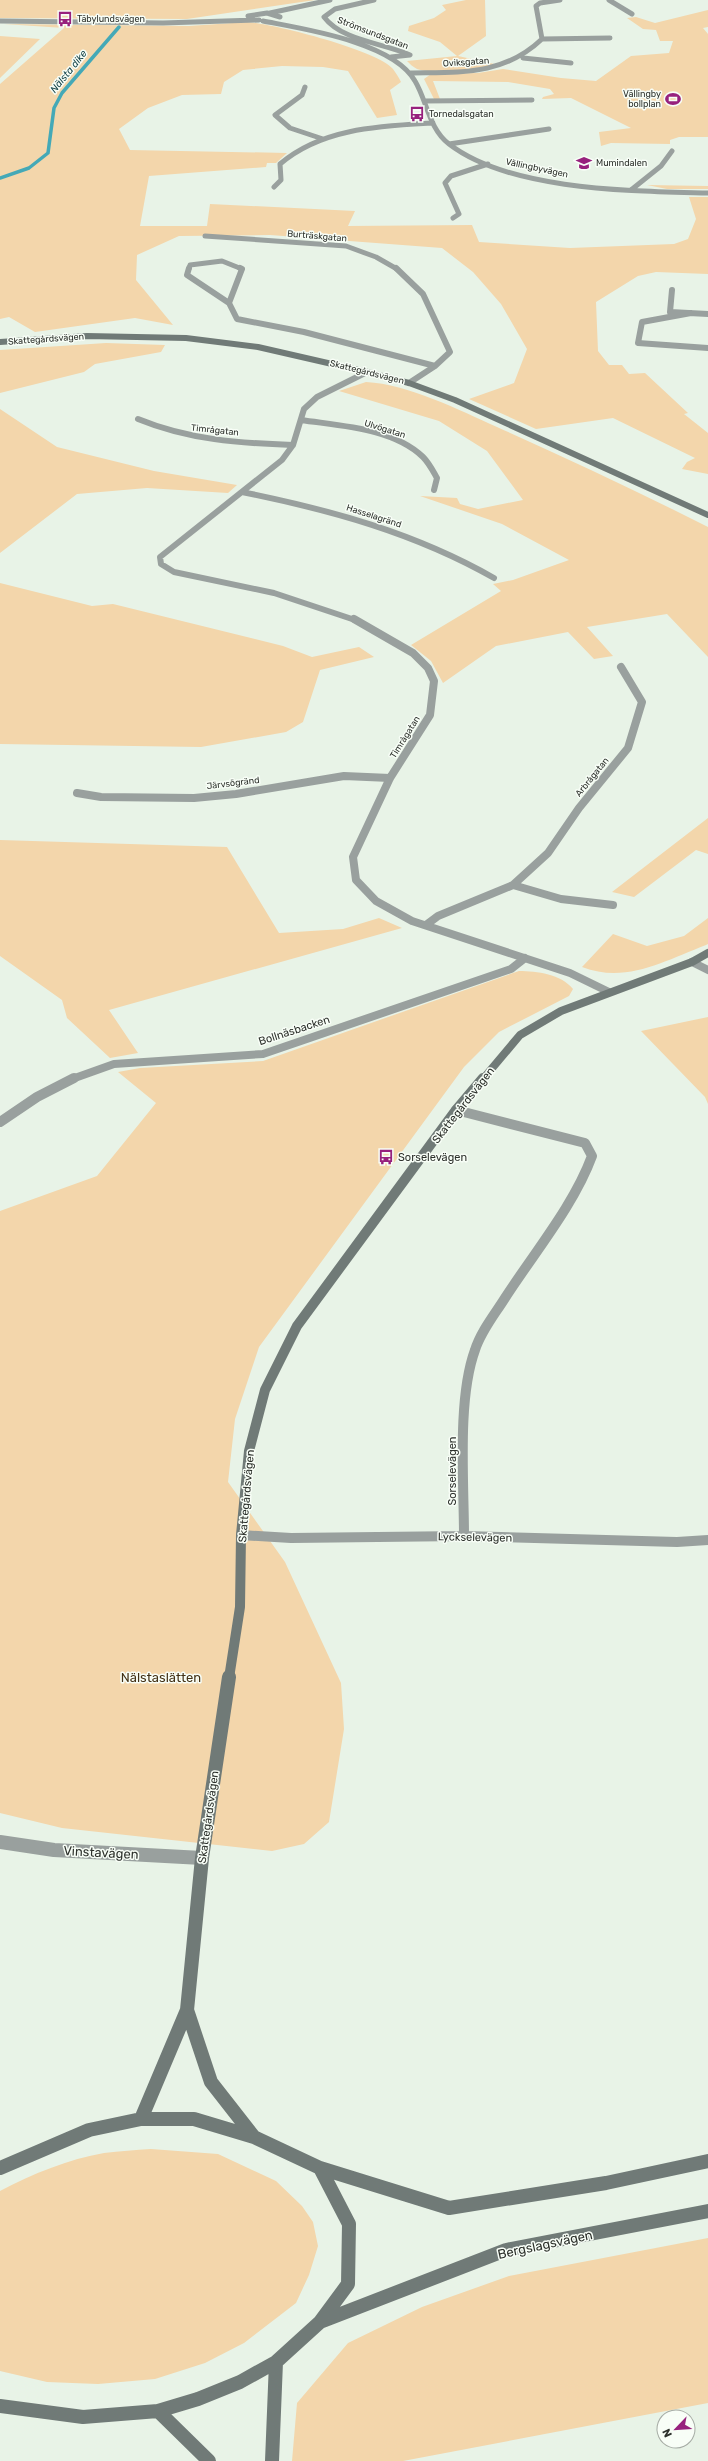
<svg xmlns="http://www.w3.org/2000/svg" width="708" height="2461" font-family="Rubik,sans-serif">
	<rect width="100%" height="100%" fill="#e8f3e7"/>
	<!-- green -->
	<path fill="#f3d6ab" d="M0 0H315L187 19 0 18Z
		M466 0H485L486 36 458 56 499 65C482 68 432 75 417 69 413 67 410 64 407 61L457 56 440 42 408 31 409 26 434 18 446 10 442 5Z
		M708 10V27L703 28 708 34V137H679L670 140V144L611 143 601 146 599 132 631 128 571 98 542 99 543 97 554 94 550 89 508 82 433 81 440 99H434L424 79 431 74 478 73 503 69 561 78 596 81 631 56 669 53 673 41H660L656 30 643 29 627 18 636 17 655 23Z
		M247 22C274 24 377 50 393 69 396 73 399 78 401 82L390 90 397 115 377 118 348 71 323 67 282 66 243 70 224 82 221 94 182 95 148 108 119 129 130 150 287 153 276 163H267L266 167 149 176 140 226H207L210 204 355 211 348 226 472 225 479 242 570 248 674 244 688 239 696 219 689 197H708V274L656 272 638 276 596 302 598 351 609 365H622L629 374 645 373 688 413 684 414 708 433V474L682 469 687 462 695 458 613 418 536 429 469 399 514 383 527 349 501 304 473 272 442 248 270 235 179 236 137 255 136 280 173 325 135 318 35 332 9 317 0 319V84L64 28 4 24 189 26Z
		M0 36 40 39 0 78Z
		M647 185 708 186V189H667Z
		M106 343 165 345 161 352 95 364 84 372 0 393V350Z
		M366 382C408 384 459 410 497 427 568 459 639 492 708 527V657L667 614 587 627 613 656 594 659 568 632 496 646 443 683 431 661 411 645 501 591 493 584 513 580 569 560 502 524 420 496 457 498 460 504 478 509 523 500 487 451 439 421 339 391Z
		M0 409 57 447 154 471 237 485 228 493 147 488 77 494 0 553Z
		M0 583 92 606 113 604 283 646 312 657 359 647 374 657 320 670 303 722 286 732 201 747 0 744Z
		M708 818V854L696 850 634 897 612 892Z
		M0 840 227 847 279 933 343 929 379 918 402 928 109 1010 138 1053 110 1058 67 1018 62 1000 0 956Z
		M708 918V944L706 945C664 961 626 984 582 967L613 934 647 946 684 936Z
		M519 971C537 971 561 974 573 989L569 996 499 1032 464 1067 259 1347 235 1419 228 1482 285 1562 341 1683 344 1729 329 1822 304 1844 272 1851 62 1828 0 1813V1211L97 1176 156 1103 118 1072 140 1068 263 1061Z
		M708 1017V1104L705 1097 641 1031Z
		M151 2149 218 2154 276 2181 302 2206 313 2222 318 2246 309 2275 296 2303 244 2343 205 2363 155 2379 98 2384 47 2382 0 2371V2191C32 2174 69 2159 104 2153 120 2151 135 2150 151 2149Z
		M708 2238V2403L403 2461H292L297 2403 348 2343 422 2307 509 2276Z"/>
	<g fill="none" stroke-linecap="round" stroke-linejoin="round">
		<!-- stream -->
		<path stroke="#44a9b7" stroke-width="3.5" d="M0 178 29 168 48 153 54 108 62 93 119 27"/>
		<!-- street-far4 -->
		<path stroke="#99a09e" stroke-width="5" d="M374 0 335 9 324 17C342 41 384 43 410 55L391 57
			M609 0 632 14
			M270 13 330 0
			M248 16 267 13 280 17
			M0 21 163 23 259 20
			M263 21C304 29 393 42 415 81 427 101 429 129 449 144 510 191 633 191 708 193
			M542 39 610 38
			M523 58 571 63
			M410 73C460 72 503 76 542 39L536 6 540 3 560 0
			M305 87 302 95 275 115 290 128 323 139
			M424 101 532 100
			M449 144 549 129
			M274 187 281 180 280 164C322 128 380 126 433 123
			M631 190 661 166 672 151
			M453 218 459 214 445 183 451 176 488 164
			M205 236 346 246 376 257 397 269
			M189 269 190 265 222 261 242 269"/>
		<!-- street-far3 -->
		<path stroke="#99a09e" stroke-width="6" d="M189 268 187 275 229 303
			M396 268 423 294 450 352 435 366 409 383
			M672 290 670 312 708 314
			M229 303 237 319 304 332 435 366
			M229 303 242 269 240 268
			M691 313 642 322 638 343 708 348
			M138 419C189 440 239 443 293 445
			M301 420C341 426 393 428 423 457 429 463 433 471 437 478L434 490
			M242 492C331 510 415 533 494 578
			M355 620 274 593 174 572 161 564 160 557 282 460 293 445 304 409 317 397 367 372"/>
		<!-- street-far2 -->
		<path stroke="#99a09e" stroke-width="8" d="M354 619 413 653 428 668 434 681 430 715 390 778 353 857 356 880 376 901 412 921 570 973 609 992
			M77 793 101 797 194 798 236 794 344 776 390 778
			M513 885 561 899 613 905
			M426 925 438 916 513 885 548 853 579 808 628 748 642 702 621 667
			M692 962 708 970
			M72 1079 114 1064 263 1054 511 969 525 958"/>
		<!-- street-far1 -->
		<path stroke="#99a09e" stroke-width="10" d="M456 1110 585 1143 592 1156C574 1205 534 1253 505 1298 495 1314 481 1331 475 1350 457 1399 464 1483 464 1536
			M0 1122 37 1097 74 1078
			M241 1535 291 1538 464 1536 677 1542 708 1540"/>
		<!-- street -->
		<path stroke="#99a09e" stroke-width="14" d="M0 1842 54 1850 202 1858"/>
		<!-- secondary-far3 -->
		<path stroke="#707a77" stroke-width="6" d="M0 342 87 336 186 338 258 347 367 372 409 383 455 400 708 515"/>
		<!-- secondary-far2 -->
		<path stroke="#707a77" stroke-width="8" d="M483 1079 520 1035 561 1011 692 962 708 953"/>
		<!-- secondary-far1 -->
		<path stroke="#707a77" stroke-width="10" d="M229 1678 240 1607 241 1535 249 1451 265 1390 297 1326 456 1110 483 1078"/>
		<!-- secondary -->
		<path stroke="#707a77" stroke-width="14" d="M187 2010 211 2082 254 2137
			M141 2119 187 2010 202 1858 229 1677
			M0 2168 89 2130 141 2119H194L254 2137 320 2168 349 2224 348 2284 320 2322 276 2362 240 2382 198 2399 158 2411 83 2417 0 2406
			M320 2168 449 2208 606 2183 708 2161
			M320 2322 506 2250 708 2211
			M158 2411 209 2461
			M272 2461 276 2362"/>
	</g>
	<!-- icons -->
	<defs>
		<symbol id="bus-bare" viewBox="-9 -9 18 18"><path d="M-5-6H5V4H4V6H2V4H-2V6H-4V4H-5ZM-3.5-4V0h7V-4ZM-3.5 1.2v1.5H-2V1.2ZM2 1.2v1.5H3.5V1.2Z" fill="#97217d" stroke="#f8fef7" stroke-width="2.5" paint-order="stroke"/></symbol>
		<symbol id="stadium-bare" viewBox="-9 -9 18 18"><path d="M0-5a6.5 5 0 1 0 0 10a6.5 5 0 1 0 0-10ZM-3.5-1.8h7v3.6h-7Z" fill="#97217d" stroke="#f8fef7" stroke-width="2.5" paint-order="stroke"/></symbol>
		<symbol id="school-bare" viewBox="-9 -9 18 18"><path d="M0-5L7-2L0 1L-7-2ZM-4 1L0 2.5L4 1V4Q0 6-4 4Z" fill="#97217d" stroke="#f8fef7" stroke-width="2.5" paint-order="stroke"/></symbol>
	</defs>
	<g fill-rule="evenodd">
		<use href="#bus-bare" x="54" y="8" width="22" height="22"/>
		<use href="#stadium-bare" x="662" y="88" width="22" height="22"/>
		<use href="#bus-bare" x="406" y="103" width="22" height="22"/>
		<use href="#school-bare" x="573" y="152" width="22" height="22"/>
		<use href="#bus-bare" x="375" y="1146" width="22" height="22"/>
	</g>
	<g text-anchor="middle" stroke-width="3" stroke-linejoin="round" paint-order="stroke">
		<!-- far-poi labels -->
		<g font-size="9" fill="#2c302b" stroke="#f8fef7" text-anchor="start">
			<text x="77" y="22">Täbylundsvägen</text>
			<text x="661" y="97" text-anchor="end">Vällingby<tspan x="661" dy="10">bollplan</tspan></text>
			<text x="429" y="117">Tornedalsgatan</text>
			<text x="596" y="166">Mumindalen</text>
		</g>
		<!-- far-street labels -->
		<g font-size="9" fill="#2c302b" stroke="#f8fef7">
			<text transform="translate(373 33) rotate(21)" y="3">Strömsundsgatan</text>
			<text transform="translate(466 62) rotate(-4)" y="3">Oviksgatan</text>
			<text transform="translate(537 168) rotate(12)" y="3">Vällingbyvägen</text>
			<text transform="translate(317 236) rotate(5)" y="3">Burträskgatan</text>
			<text transform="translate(46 339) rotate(-4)" y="3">Skattegårdsvägen</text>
			<text transform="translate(367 372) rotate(14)" y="3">Skattegårdsvägen</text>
			<text transform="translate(385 429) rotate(17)" y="3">Ulvögatan</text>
			<text transform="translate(215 430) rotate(6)" y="3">Timrågatan</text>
			<text transform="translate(374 516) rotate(18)" y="3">Hasselagränd</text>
			<text transform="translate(405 737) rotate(-58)" y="3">Timrågatan</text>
			<text transform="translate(592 777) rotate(-51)" y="3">Arbrågatan</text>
			<text transform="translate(233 783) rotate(-7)" y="3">Järvsögränd</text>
		</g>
		<!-- far-water labels -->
		<g font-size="10" font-style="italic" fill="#0f3e44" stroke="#f8fef7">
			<text transform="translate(68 71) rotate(-51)" y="4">Nälsta dike</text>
		</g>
		<!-- street labels -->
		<g font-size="11" fill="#2c302b" stroke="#f8fef7">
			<text transform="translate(294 1030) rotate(-18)" y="4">Bollnäsbacken</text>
			<text transform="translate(463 1105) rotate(-52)" y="4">Skattegårdsvägen</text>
			<text transform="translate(452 1471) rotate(-90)" y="4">Sorselevägen</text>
			<text transform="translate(246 1496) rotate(-85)" y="4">Skattegårdsvägen</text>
			<text transform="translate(475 1537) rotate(1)" y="4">Lyckselevägen</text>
			<text transform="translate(208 1817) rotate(-82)" y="4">Skattegårdsvägen</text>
		</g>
		<!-- poi labels -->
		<g font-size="11" fill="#2c302b" stroke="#f8fef7" text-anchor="start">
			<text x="398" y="1161">Sorselevägen</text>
		</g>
		<!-- near-park labels -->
		<g font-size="13" fill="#433115" stroke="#f8fef7">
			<text x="161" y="1682">Nälstaslätten</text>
		</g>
		<!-- near-street labels -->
		<g font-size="13" fill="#2c302b" stroke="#f8fef7">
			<text transform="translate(101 1852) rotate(3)" y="5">Vinstavägen</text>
			<text transform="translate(545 2244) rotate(-12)" y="5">Bergslagsvägen</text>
		</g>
	</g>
	<!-- north arrow -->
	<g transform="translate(676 2429) rotate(245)"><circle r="19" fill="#f8fef7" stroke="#a6aca5"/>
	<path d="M0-3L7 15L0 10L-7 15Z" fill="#97217d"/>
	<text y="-6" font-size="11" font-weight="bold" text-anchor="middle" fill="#2c302b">N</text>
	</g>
</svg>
